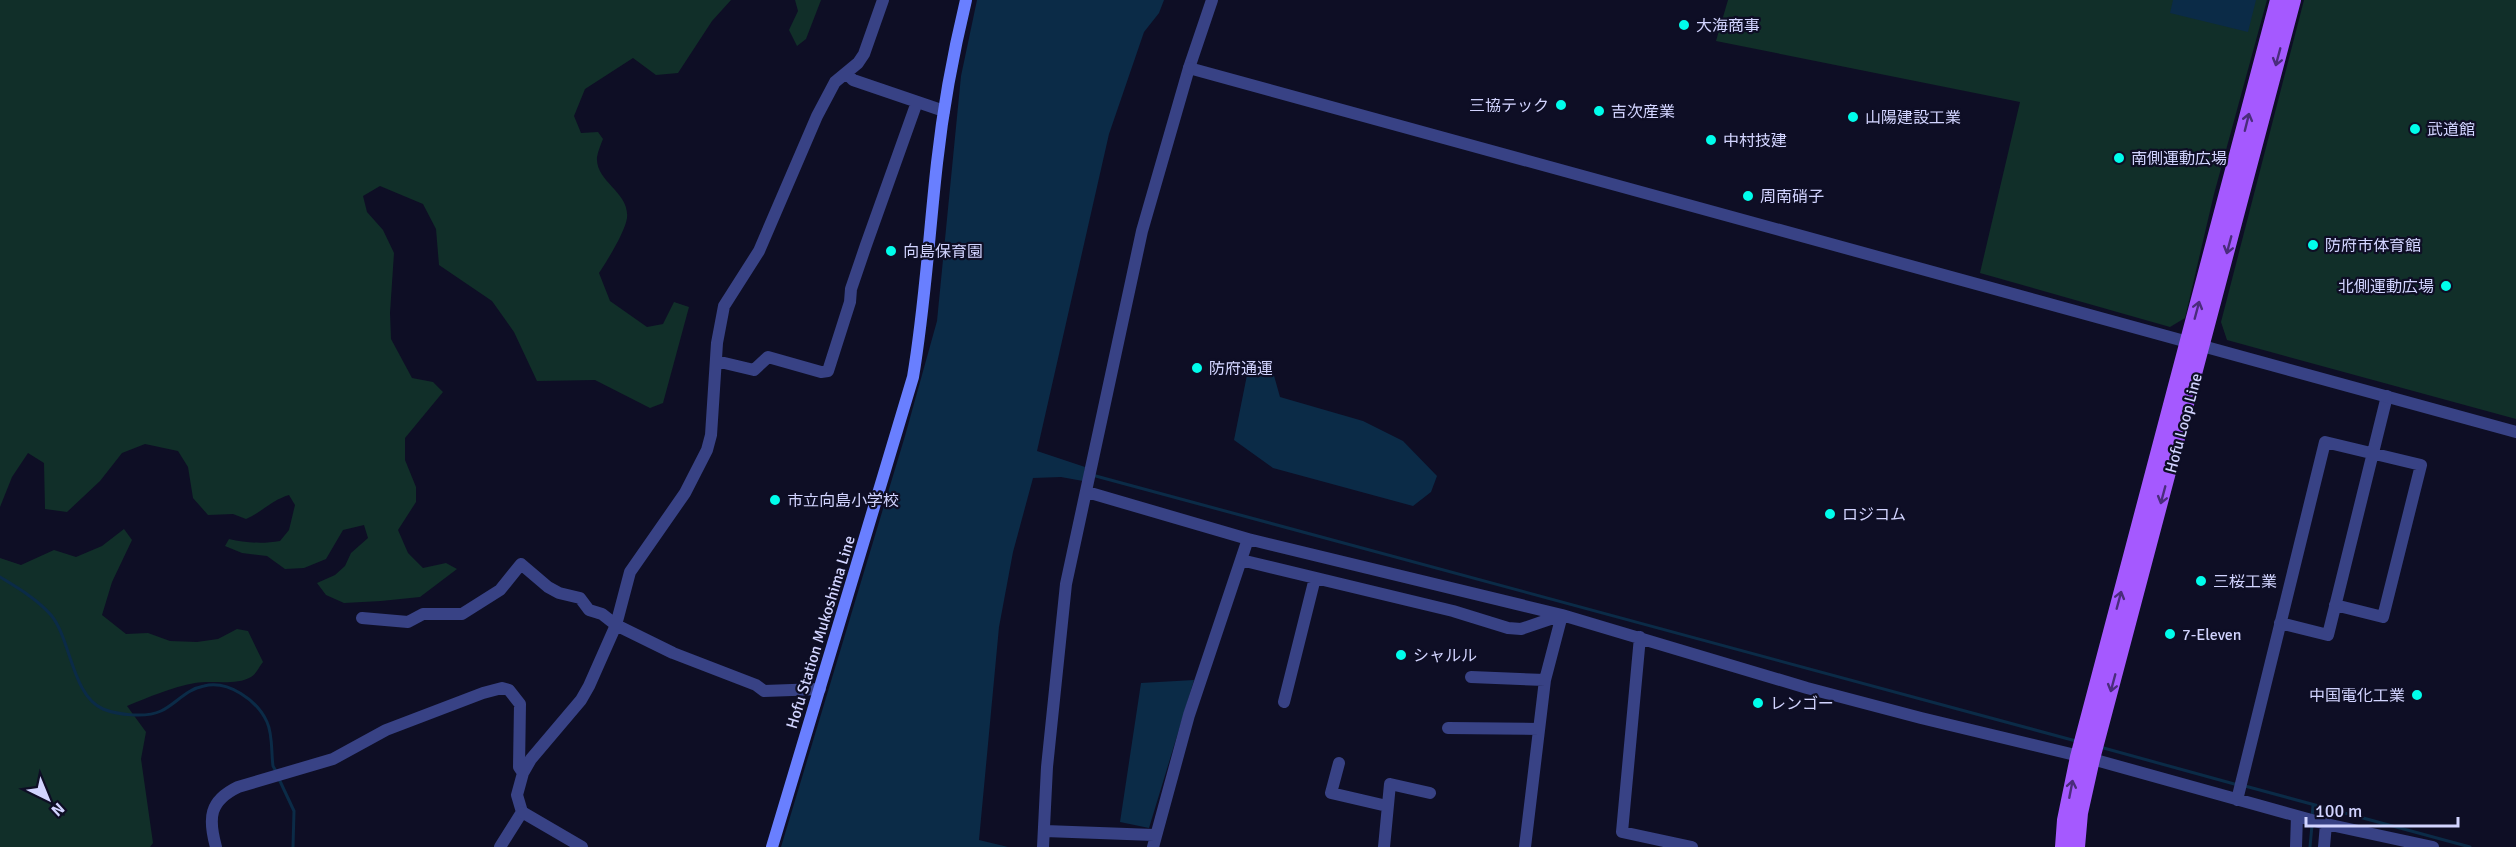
<svg xmlns="http://www.w3.org/2000/svg" width="2516" height="847" font-family="Signika,'Noto Sans JP',sans-serif">
	<rect width="100%" height="100%" fill="#0e0e25"/>
	<!-- green -->
	<path fill="#112f29" d="M0 0H731L712 21 678 73 656 75 633 58 585 89 574 116 581 133 598 132 603 139C601 144 598 151 597 157 595 182 630 192 627 218 625 232 607 261 599 273L610 301 647 327 663 324 674 302 689 307 663 403 650 408 595 380 537 381 514 332 492 301 439 265 436 229 423 204 380 186 363 196 367 212 383 230 394 253 390 313 391 339 412 378 433 382 443 392 405 438V460L416 487V502L398 530 408 553 423 568 446 563 457 569 420 597 381 601 344 603 326 595 317 583 335 575 345 566 351 553 368 538 364 525 343 530 326 559 304 568 285 569 267 556 242 553 225 546 229 539C246 543 263 544 280 541L289 530 295 505 289 495C272 500 262 512 246 519L233 514 208 515 193 498 188 467 178 451 145 444 122 453 100 481 67 512 45 509 44 463 28 453 12 477 0 507Z
		M795 0H821L806 39 797 46 789 30 798 11Z
		M1728 0H2267L2214 194 2185 318 2170 327 1980 273 2020 102 1716 41Z
		M2304 0H2516V419L2227 340 2221 322Z
		M124 529 132 540 112 582 102 615 126 634 148 633 170 641 197 642 218 639 237 629 248 631 263 662C259 667 256 674 251 677 235 686 213 680 195 683 172 687 149 697 127 706L146 732 141 759 153 843 150 847H0V558L21 565 54 550 76 557 102 546Z"/>
	<!-- water -->
	<path fill="#0b2b47" d="M977 0H1164L1159 13 1144 32 1109 134 1037 451 1085 467 1083 481 1061 477 1033 478 1013 552 999 627 979 840 1008 847H781L905 436 937 321 961 76Z
		M2173 0H2256L2248 32 2170 13Z
		M1271 365 1280 397 1363 421 1403 441 1437 476 1431 492 1413 506 1273 468 1234 440 1248 370Z
		M1194 680 1149 828 1120 822 1141 683Z"/>
	<g fill="none" stroke-linecap="round" stroke-linejoin="round">
		<!-- stream -->
		<path stroke="#0b2b47" stroke-width="3" d="M1092 475 2076 741
			M0 577C18 588 37 599 51 615 71 639 72 696 103 709 118 715 146 718 161 711 176 704 186 689 204 686 228 680 257 700 267 722 273 735 271 752 273 766L277 773
			M2100 747 2238 785
			M279 779 294 811 293 847
			M2245 786 2470 847
			M2312 818 2313 805
			M2310 847 2312 825"/>
		<!-- minor -->
		<path stroke="#384285" stroke-width="12" d="M846 73 853 80 944 111
			M716 361 754 370 768 357 821 372 828 371 850 302 851 289 866 245 917 102
			M1087 492 1248 539 1562 615 1807 688 1921 718 2092 759 2326 824 2433 847
			M1241 560 1453 611 1508 628 1521 629 1562 615
			M362 618 408 622 423 614H462L500 590 521 564 548 587 559 593 580 598 589 610 602 614 616 625 673 653 756 685 764 691 820 689
			M2280 623 2328 635 2387 396
			M1640 637 1622 832 1692 847
			M1471 677 1545 680
			M1284 702 1315 578
			M1448 728 1539 729
			M1339 763 1331 793 1387 806
			M2237 800 2325 442 2421 465 2383 617 2335 605
			M1045 831 1154 835
			M216 847C208 818 209 801 238 787L333 759 386 730 483 693 502 688 509 690 520 704 519 767 523 773
			M500 847 522 812 517 795 523 773 531 759 581 700 589 686 616 625 630 572 685 493 707 450 711 435 717 343 724 306 759 251 817 116 835 82 858 63 864 54 883 0
			M1043 847 1047 767 1066 584 1142 231 1189 68 1212 0
			M1153 847 1189 715 1248 539
			M1384 847 1390 784 1430 793
			M1525 847 1545 680 1562 615
			M2296 847 2297 816
			M2324 847 2326 824"/>
		<!-- tertiary -->
		<path stroke="#384285" stroke-width="12" d="M1189 68 2516 432
			M522 812 582 847"/>
		<!-- secondary -->
		<path stroke="#697fff" stroke-width="12" d="M772 847 913 377C925 306 929 234 937 163 943 108 953 54 966 0"/>
		<!-- primary -->
		<path stroke="#a559ff" stroke-width="16" d="M2063 847 2065 820 2078 757 2278 0
			M2077 847 2080 813 2092 759 2293 0"/>
	</g>
	<!-- one-way arrows -->
	<defs><path id="oneway-shaft" d="M-6 0H5M1.5-3L5.5 0L1.5 3" fill="none" stroke-width="1.6" stroke-linecap="round" stroke-linejoin="round" transform="scale(1.5)"/></defs>
	<g stroke="#4a2c7c">
		<use href="#oneway-shaft" transform="translate(2278 57) rotate(105)"/>
		<use href="#oneway-shaft" transform="translate(2247 122) rotate(-76)"/>
		<use href="#oneway-shaft" transform="translate(2229 245) rotate(105)"/>
		<use href="#oneway-shaft" transform="translate(2197 310) rotate(-75)"/>
		<use href="#oneway-shaft" transform="translate(2163 495) rotate(105)"/>
		<use href="#oneway-shaft" transform="translate(2119 600) rotate(-75)"/>
		<use href="#oneway-shaft" transform="translate(2113 683) rotate(105)"/>
		<use href="#oneway-shaft" transform="translate(2071 789) rotate(-79)"/>
	</g>
	<!-- markers -->
	<g fill="#00fdeb" stroke="#0e0e25" stroke-width="2">
		<circle cx="1684" cy="25" r="6"/>
		<circle cx="1561" cy="105" r="6"/>
		<circle cx="1599" cy="111" r="6"/>
		<circle cx="1853" cy="117" r="6"/>
		<circle cx="2415" cy="129" r="6"/>
		<circle cx="1711" cy="140" r="6"/>
		<circle cx="2119" cy="158" r="6"/>
		<circle cx="1748" cy="196" r="6"/>
		<circle cx="2313" cy="245" r="6"/>
		<circle cx="891" cy="251" r="6"/>
		<circle cx="2446" cy="286" r="6"/>
		<circle cx="1197" cy="368" r="6"/>
		<circle cx="775" cy="500" r="6"/>
		<circle cx="1830" cy="514" r="6"/>
		<circle cx="2201" cy="581" r="6"/>
		<circle cx="2170" cy="634" r="6"/>
		<circle cx="1401" cy="655" r="6"/>
		<circle cx="2417" cy="695" r="6"/>
		<circle cx="1758" cy="703" r="6"/>
	</g>
	<g text-anchor="middle" stroke-width="4.5" stroke-linejoin="round" paint-order="stroke">
		<!-- poi labels -->
		<g font-size="16" fill="#d2d4ff" stroke="#0e0e25" text-anchor="start">
			<text x="1696" y="31">大海商事</text>
			<text x="1549" y="111" text-anchor="end">三協テック</text>
			<text x="1611" y="117">吉次産業</text>
			<text x="1865" y="123">山陽建設工業</text>
			<text x="2427" y="135">武道館</text>
			<text x="1723" y="146">中村技建</text>
			<text x="2131" y="164">南側運動広場</text>
			<text x="1760" y="202">周南硝子</text>
			<text x="2325" y="251">防府市体育館</text>
			<text x="903" y="257">向島保育園</text>
			<text x="2434" y="292" text-anchor="end">北側運動広場</text>
			<text x="1209" y="374">防府通運</text>
			<text x="787" y="506">市立向島小学校</text>
			<text x="1842" y="520">ロジコム</text>
			<text x="2213" y="587">三桜工業</text>
			<text x="2182" y="640">7-Eleven</text>
			<text x="1413" y="661">シャルル</text>
			<text x="2405" y="701" text-anchor="end">中国電化工業</text>
			<text x="1770" y="709">レンゴー</text>
		</g>
		<!-- street labels -->
		<g font-size="16" fill="#d2d4ff" stroke="#0e0e25">
			<text transform="translate(2183 423) rotate(-75)" y="6">Hofu Loop Line</text>
			<text transform="translate(820 632) rotate(-73)" y="6">Hofu Station Mukoshima Line</text>
		</g>
	</g>
	<!-- north arrow -->
	<g transform="translate(48 799) rotate(137)" stroke="#0e0e25" stroke-width="4.5" paint-order="stroke">
	<path d="M0-4.5L10 22L0 15L-10 22Z" fill="#d2d4ff"/>
	<text y="-9" font-size="16" font-weight="bold" text-anchor="middle" fill="#d2d4ff">N</text>
	</g>
	<!-- scale -->
	<path d="M2306 817v9h152v-9" fill="none" stroke="#d2d4ff" stroke-width="3"/>
	<text x="2315" y="817" font-size="18" fill="#d2d4ff" stroke="#0e0e25" stroke-width="4.5" paint-order="stroke">100 m</text>
</svg>
